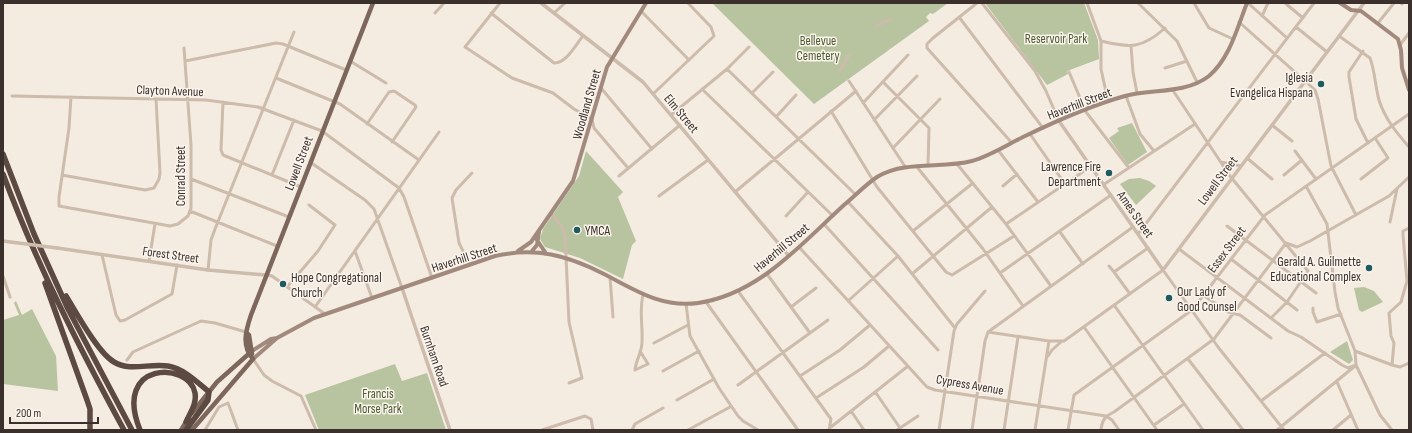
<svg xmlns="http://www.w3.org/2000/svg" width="1412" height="433" font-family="'Sofia Sans Condensed',sans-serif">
	<rect width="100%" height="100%" fill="#f4ebe1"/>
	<!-- green -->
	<path fill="#b8c4a0" d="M712 3H948L933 14 930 13 926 17 929 21 814 104Z
		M985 3H1084L1098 40 1099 59 1067 71 1068 74 1047 85Z
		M1132 123 1147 152 1128 165 1109 138 1119 131 1117 128Z
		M586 151 623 192 618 197 636 241 632 245 623 279 580 258 545 247 540 239 543 229 579 176Z
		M1140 178 1149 181 1156 186 1136 205 1120 184 1129 179Z
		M1364 287 1374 291 1383 302 1362 312 1359 310 1354 288Z
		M16 301 22 315 32 309 56 356 58 391 3 384V320L19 315 14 303Z
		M1347 341 1353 360 1349 364 1330 352Z
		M395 364 402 381 427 373 446 430H319L305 395Z"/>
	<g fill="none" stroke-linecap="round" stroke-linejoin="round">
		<!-- minor -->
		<path stroke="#cdbbac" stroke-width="3" d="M500 3 465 47 512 78 553 93 574 109 592 119 594 128 628 168
			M977 3 933 38 927 44V48L1012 143
			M982 3 1035 71 1046 91 1059 121
			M1087 3 1101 41V69L1108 101
			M1138 3 1177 41 1197 82
			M1194 3 1209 28 1233 39
			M1248 3 1287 38
			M1285 3 1303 18
			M1401 3 1402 4
			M641 11 689 60
			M435 13 444 3
			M491 13 554 63C566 64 576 44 583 36
			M554 13 565 3
			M1262 16 1268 3
			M959 17 1043 128
			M1239 22 1315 90 1318 99 1331 166 1356 215
			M1378 23 1394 3
			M876 26 891 19
			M1296 27 1327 52
			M1339 36 1370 58C1375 71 1375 86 1379 100 1385 119 1396 132 1409 147
			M1101 41C1130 48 1142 49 1165 28
			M1400 45 1409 33
			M1131 46 1133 72 1137 93
			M1363 51 1349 72V77L1356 119 1368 143
			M185 61 276 43 283 44 346 70
			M350 61 386 83
			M1165 68 1187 61
			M727 69 856 195
			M840 71 849 55
			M1069 72 1086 112 1129 168
			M276 78 340 104 419 160
			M849 81 906 168
			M883 82 929 128 928 166
			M601 88 652 149
			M702 89 833 216
			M1172 89 1230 176 1308 271 1287 302 1271 318
			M752 93 773 72
			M653 94 714 36 711 27 688 3
			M12 96 206 100 258 107 322 131 399 188 404 197 432 278
			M1126 96 1140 134 1154 151
			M71 97 69 128 59 197V206L170 226 178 224 188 216 191 208V145L184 48
			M223 102 221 150 223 155 301 187
			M863 103 908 55
			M831 111 877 187 946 272 952 275 1014 236
			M671 115 727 69 749 47
			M776 117 796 95
			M874 120 917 76
			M367 124 389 92 394 91 415 105 416 107 392 142
			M1272 125 1292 141
			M1030 134 1065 184
			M893 148 940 99
			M998 150 1038 202
			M1295 151 1316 179
			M1247 158 1272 179
			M310 162 365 200 374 209 402 288
			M1221 162 1241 166
			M957 164 1006 224 1051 286
			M917 167 983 249 1023 306
			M62 175 145 190 154 188 159 179 160 173 156 99
			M272 175 294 120
			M1284 175 1302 160
			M619 176 680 125
			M191 179 289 217
			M1361 179 1388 158 1375 138
			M1103 185 1195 124
			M1003 186 1017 174
			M1306 186 1327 224 1335 292 1338 308 1355 351 1356 365 1380 415 1392 430
			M735 192 856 91
			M659 196 708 160
			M848 202 898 256 955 328
			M190 211 277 246
			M551 213 562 227 565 235 569 322 582 378 569 383
			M786 216 808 192
			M1390 222 1397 189
			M824 224 938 350
			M1006 224 1090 167
			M1227 226 1316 293
			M913 231 973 183
			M1060 232 1083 264
			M1138 234 1314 3
			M799 247 927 387 935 390 1106 416 1112 420 1119 430
			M1179 249 1288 331 1301 337 1342 365 1348 368 1356 365
			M355 251 372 298
			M102 255 116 315 120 321 125 320 172 294 177 265
			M1231 259 1297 310
			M149 261 155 224
			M470 265 459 243 452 198 456 190 472 173
			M1109 266 1114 272
			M208 270 211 240 215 229 294 32
			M1000 273 1111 195
			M767 274 810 333
			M912 274 992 207
			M267 275 272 276 325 314
			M3 276 10 297
			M610 277 613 317
			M287 287 318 251 335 225 309 205
			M738 291 831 419 829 430
			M1130 294 1114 272 1148 248
			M1203 295 1228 312 1240 315 1271 338
			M848 301 898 256
			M706 302 798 430
			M686 304 690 336 719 388 738 416 743 421 758 430
			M1114 305 1203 430
			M315 307 439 132
			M791 307 816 288
			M1313 308V312L1317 322 1341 314
			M1084 327 1157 430
			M988 332 1049 341
			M654 343 688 325
			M640 351 648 364 635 370C636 360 642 352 642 342 643 326 639 311 643 295
			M1355 351 1392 365 1400 367 1409 363
			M1048 356 1052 350 1061 342
			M253 359 264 375 272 381 301 396 316 430
			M1188 359 1243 430
			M127 360 133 352 201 321 215 323 246 332
			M1392 365 1394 343 1391 336 1389 313 1401 302 1407 281 1403 235V231L1409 228
			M663 371 699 351
			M800 376 840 350 870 325
			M1337 382 1358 430
			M738 385 828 320
			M876 393 900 428
			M816 398 864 367 889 346
			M677 400 714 379
			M1261 401 1325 353
			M851 411 864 430
			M1154 425 1184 404
			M831 427 908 366
			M205 430 219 407 228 403 238 430
			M542 430 585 416 591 419 593 430
			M632 430 635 424 663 408
			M688 430 730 407
			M897 430 918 416
			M939 430 954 331 957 324 985 291
			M972 430 985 341 988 332 1133 227
			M1004 430 1018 337
			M1035 430 1049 341H1064L1163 270 1218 347 1284 430
			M1068 430 1074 395 1192 310 1265 215 1409 114
			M1101 430C1102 420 1105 416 1114 412L1214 339 1286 243 1297 247 1310 241 1389 196 1409 177
			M1277 430 1355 366
			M1333 430 1351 415"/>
		<!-- tertiary -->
		<path stroke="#cdbbac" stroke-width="3.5" d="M541 3 643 82 789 256
			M1059 121 1163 270 1364 3
			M57 248 208 270 266 275
			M402 288 450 430"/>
		<!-- secondary -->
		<path stroke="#a18a7d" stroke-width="4" d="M1340 3 1351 10 1361 11 1398 39 1401 50 1402 68 1409 90
			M537 240 545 252
			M518 251 531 242 573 181 607 67 646 3
			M532 251 537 245 539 232
			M252 351 271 339 277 338
			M253 359 277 338 314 318 495 256C536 247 567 255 604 274 635 290 661 308 698 303 759 294 800 245 844 205 855 196 865 185 877 177 905 160 942 169 972 161 990 156 1007 145 1023 137 1056 121 1089 106 1125 96 1151 89 1186 94 1209 76 1230 58 1237 28 1247 3"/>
		<!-- primary -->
		<path stroke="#7d675c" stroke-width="4.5" d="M247 333 249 335 252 354
			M253 359C241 346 246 330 251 315L373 3
			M192 413 217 382 252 351
			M181 430 188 419
			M192 430 253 359"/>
		<!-- motorway -->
		<path stroke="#5c4a42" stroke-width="5.5" d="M3 154 34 234 68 309 132 430
			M3 174C36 263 79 347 124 430
			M45 283 87 400 90 409V430
			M66 296C76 312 98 353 114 362 131 372 149 363 168 366 184 369 196 381 209 392L208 400 186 430
			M140 430C112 361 189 361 195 393 197 404 190 413 186 422"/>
		<!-- tertiary-bridge -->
		<path stroke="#cdbbac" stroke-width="3.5" d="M3 241 57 248"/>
	</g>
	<!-- markers -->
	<g fill="#1f5a5e" stroke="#fbf5ee" stroke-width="1.5">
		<circle cx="1321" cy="84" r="4"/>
		<circle cx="1109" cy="173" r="4"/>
		<circle cx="577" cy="230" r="4"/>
		<circle cx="1369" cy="268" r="4"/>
		<circle cx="283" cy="284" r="4"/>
		<circle cx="1169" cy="298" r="4"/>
	</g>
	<g text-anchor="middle" stroke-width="3" stroke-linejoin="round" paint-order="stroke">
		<!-- park labels -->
		<g font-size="13" fill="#4a5a2e" stroke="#fbf5ee">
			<text x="1056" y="43">Reservoir Park</text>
			<text x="818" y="45">Bellevue<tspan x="818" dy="15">Cemetery</tspan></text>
			<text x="378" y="398">Francis<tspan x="378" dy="15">Morse Park</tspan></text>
		</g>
		<!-- poi labels -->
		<g font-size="13" fill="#3b302b" stroke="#fbf5ee" text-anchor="end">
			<text x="1313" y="82">Iglesia<tspan x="1313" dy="15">Evangelica Hispana</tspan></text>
			<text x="1101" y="171">Lawrence Fire<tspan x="1101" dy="15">Department</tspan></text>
			<text x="585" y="235" text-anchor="start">YMCA</text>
			<text x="1361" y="266">Gerald A. Guilmette<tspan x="1361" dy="15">Educational Complex</tspan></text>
			<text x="291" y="282" text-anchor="start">Hope Congregational<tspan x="291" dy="15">Church</tspan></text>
			<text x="1177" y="296" text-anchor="start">Our Lady of<tspan x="1177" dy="15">Good Counsel</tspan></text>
		</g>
		<!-- street labels -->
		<g font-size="13" fill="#3b302b" stroke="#fbf5ee">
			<text transform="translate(170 90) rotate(2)" y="5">Clayton Avenue</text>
			<text transform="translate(1079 103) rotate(-21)" y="5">Haverhill Street</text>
			<text transform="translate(586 104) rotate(-74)" y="5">Woodland Street</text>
			<text transform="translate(682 113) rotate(50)" y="5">Elm Street</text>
			<text transform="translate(298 163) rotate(-69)" y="5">Lowell Street</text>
			<text transform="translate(180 176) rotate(-90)" y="5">Conrad Street</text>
			<text transform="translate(1217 180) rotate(-53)" y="5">Lowell Street</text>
			<text transform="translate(1136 214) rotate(55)" y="5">Ames Street</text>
			<text transform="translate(781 247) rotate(-40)" y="5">Haverhill Street</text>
			<text transform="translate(1226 249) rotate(-53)" y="5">Essex Street</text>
			<text transform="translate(171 254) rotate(8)" y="5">Forest Street</text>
			<text transform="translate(464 257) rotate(-18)" y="5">Haverhill Street</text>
			<text transform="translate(435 356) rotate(71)" y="5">Burnham Road</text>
			<text transform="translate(970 384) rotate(10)" y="5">Cypress Avenue</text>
		</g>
	</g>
	<!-- border -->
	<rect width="1412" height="433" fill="none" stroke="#3b302b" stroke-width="8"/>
	<!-- scale -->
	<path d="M10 417v6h88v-6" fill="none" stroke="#3b302b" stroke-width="2"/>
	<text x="16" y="417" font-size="12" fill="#3b302b" stroke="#fbf5ee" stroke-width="3" paint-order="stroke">200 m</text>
</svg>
